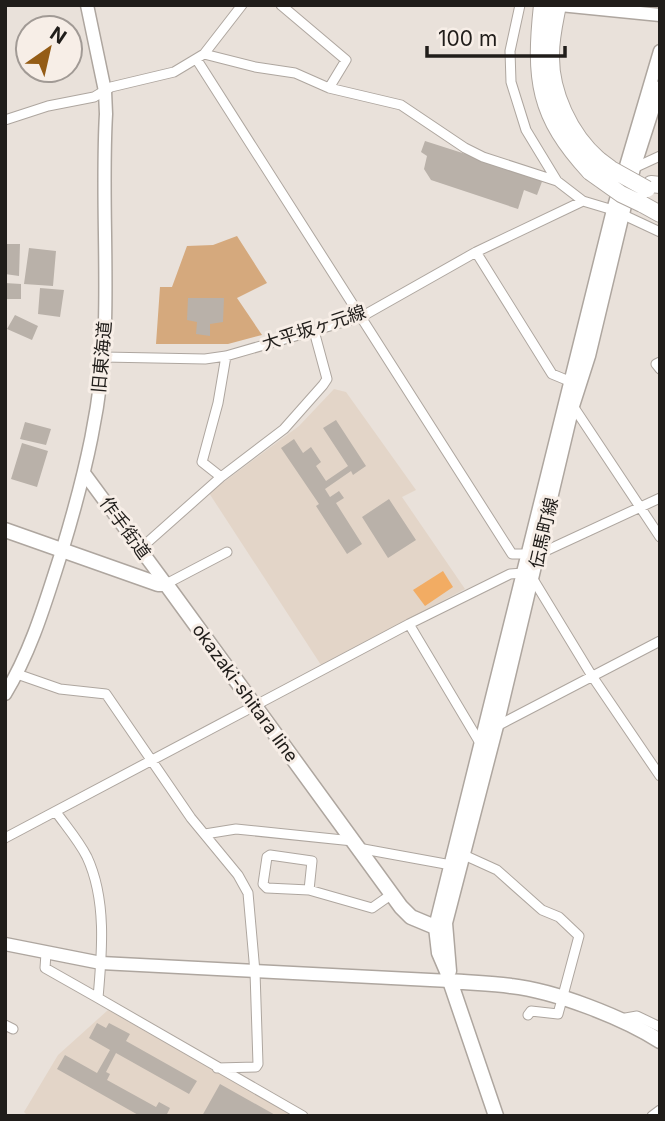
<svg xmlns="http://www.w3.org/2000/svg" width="665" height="1121" font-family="Inter,'Noto Sans JP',sans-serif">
	<rect width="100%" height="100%" fill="#e9e1da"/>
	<!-- built -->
	<path fill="#e3d5c8" d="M334 389 346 392 416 490 402 497 465 589 321 665 209 493 299 426Z
		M108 1010 295 1116H28L24 1112 58 1055Z"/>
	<!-- green -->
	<path fill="#d5a97d" d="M237 236 267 283 237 298 262 335 228 344H156L160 287H172L187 246 213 245Z"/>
	<!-- water -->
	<path fill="#f2ac63" d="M443 571 453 587 425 606 413 590Z"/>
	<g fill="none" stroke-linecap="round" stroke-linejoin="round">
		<!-- stream -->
		<path stroke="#f2ac63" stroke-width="2.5" d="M5 1114 7 1116"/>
	</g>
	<!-- building -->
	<path fill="#b9b1a9" d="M425 141 543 179 537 195 524 190 518 209 431 180 424 169 427 156 421 152Z
		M5 244H20L19 276 5 274Z
		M29 248 56 251 53 286 24 284Z
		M5 283 21 284V299H5Z
		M40 288 64 290 60 317 38 314Z
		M188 298H224L223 322 210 324V336L196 334 197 322 187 320Z
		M15 315 38 326 32 340 7 329Z
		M336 420 366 466 353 475 351 471 325 489 330 497 339 491 344 498 336 503 362 544 347 554 316 506 319 504 281 448 294 439 303 453 311 447 321 462 316 466 326 481 348 466 323 428Z
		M25 422 51 429 46 445 20 439Z
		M22 443 48 451 37 487 11 479Z
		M389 499 416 540 388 558 362 517Z
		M97 1023 106 1028 109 1023 130 1034 126 1041 197 1081 189 1094 116 1053 106 1072 110 1074 107 1080 156 1107 159 1102 170 1108 167 1114 171 1116H140L57 1069 65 1055 97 1073 110 1050 89 1038Z
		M220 1084 277 1116H202Z"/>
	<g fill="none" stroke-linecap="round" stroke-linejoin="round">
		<defs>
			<path id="street" d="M281 5 346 60 329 88
				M520 5 510 51 511 82 526 130 557 181 583 201 613 210 660 232
				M204 54 255 67 295 73 329 88 401 105 465 148 483 157 557 181
				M197 60 512 554H527
				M5 120 48 106 94 97 111 87 174 72 204 54 242 5
				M634 168 660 156
				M476 252 552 374 569 381
				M104 357 205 359 226 356 361 317 476 252 583 201
				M660 362 656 364 660 369
				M573 406 660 537
				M221 477 284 429 323 385 327 379 314 331
				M140 549 221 477 202 462 218 403 226 356
				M539 554 660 498
				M533 579 592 676 660 776
				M166 584 227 552
				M409 624 480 743
				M17 674 60 689 106 694 191 818 238 875 248 893 255 972 258 1064 256 1067 217 1068
				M497 726 660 641
				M56 812C66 826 79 841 87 857 107 900 102 953 98 998L303 1116
				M205 834 236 829 353 841
				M5 838 409 624 510 574 523 573
				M358 848 451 865
				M464 855 497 870 542 910 559 917 579 936 558 1014 531 1011 528 1015
				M309 890 312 861 270 855 267 857 263 884 267 888 309 890 372 908 392 894
				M46 953 45 968 98 998
				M620 1019 637 1016 660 1027
				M5 1025 13 1029
				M652 1116 660 1110"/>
			<path id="secondary" d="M560 5 660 15
				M84 473 166 584
				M5 694C32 650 46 600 62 551 85 475 103 401 105 322 107 253 102 183 106 114L105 91 87 5
				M5 944 101 963 450 981
				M450 971 446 923 497 726 573 406 589 356 634 168 660 87
				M450 981 438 953 435 927 613 210 660 51"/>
			<path id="primary" d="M5 530 158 584H166L401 907 411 917 435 927
				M496 1116 450 981C470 983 491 983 511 986 555 991 622 1017 660 1041"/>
			<path id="highway" d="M542 5C534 79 538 116 590 172
				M558 5C555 21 551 37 551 54 550 92 570 135 599 160
				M651 184 660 185
				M642 204 660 214"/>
		</defs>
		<!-- street casing -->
		<use href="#street" stroke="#aea69f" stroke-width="11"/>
		<!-- secondary casing -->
		<use href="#secondary" stroke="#aea69f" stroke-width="15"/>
		<!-- primary casing -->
		<use href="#primary" stroke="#aea69f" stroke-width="17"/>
		<!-- highway casing -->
		<use href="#highway" stroke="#aea69f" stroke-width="18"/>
		<!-- street -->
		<use href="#street" stroke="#fff" stroke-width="9"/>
		<!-- secondary -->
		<use href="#secondary" stroke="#fff" stroke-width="12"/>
		<!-- primary -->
		<use href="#primary" stroke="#fff" stroke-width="14"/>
		<!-- highway -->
		<use href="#highway" stroke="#fff" stroke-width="16"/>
		<defs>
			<path id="highway-bridge" d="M599 160 611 169 647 189
				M590 172 621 194 642 204"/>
		</defs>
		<!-- highway-bridge casing -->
		<use href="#highway-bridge" stroke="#aea69f" stroke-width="18" stroke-linecap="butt"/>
		<!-- highway-bridge -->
		<use href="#highway-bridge" stroke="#fff" stroke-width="16"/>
	</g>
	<g text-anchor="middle" stroke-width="6" stroke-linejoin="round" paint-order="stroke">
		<!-- street labels -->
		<g font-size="18" fill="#201d1a" stroke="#f7eee7">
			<text transform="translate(314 328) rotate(-18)" y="6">大平坂ヶ元線</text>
			<text transform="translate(102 357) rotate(-85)" y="6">旧東海道</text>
			<text transform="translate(125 528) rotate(54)" y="6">作手街道</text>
			<text transform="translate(544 533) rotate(-77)" y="6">伝馬町線</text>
			<text transform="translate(245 693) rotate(54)" y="6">okazaki-shitara line</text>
		</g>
	</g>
	<!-- border -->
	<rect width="665" height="1121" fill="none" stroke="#201d1a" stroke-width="14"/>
	<!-- north arrow -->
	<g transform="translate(49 49) rotate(34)"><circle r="33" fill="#f7eee7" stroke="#a19a95" stroke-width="2"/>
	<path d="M0-5L12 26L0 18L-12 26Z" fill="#945c16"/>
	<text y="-10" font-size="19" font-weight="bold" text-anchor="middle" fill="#201d1a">N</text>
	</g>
	<!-- scale -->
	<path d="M427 46v10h138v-10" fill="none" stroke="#201d1a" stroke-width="3.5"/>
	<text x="438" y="46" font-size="21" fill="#201d1a" stroke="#f7eee7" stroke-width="5" paint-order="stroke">100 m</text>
</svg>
